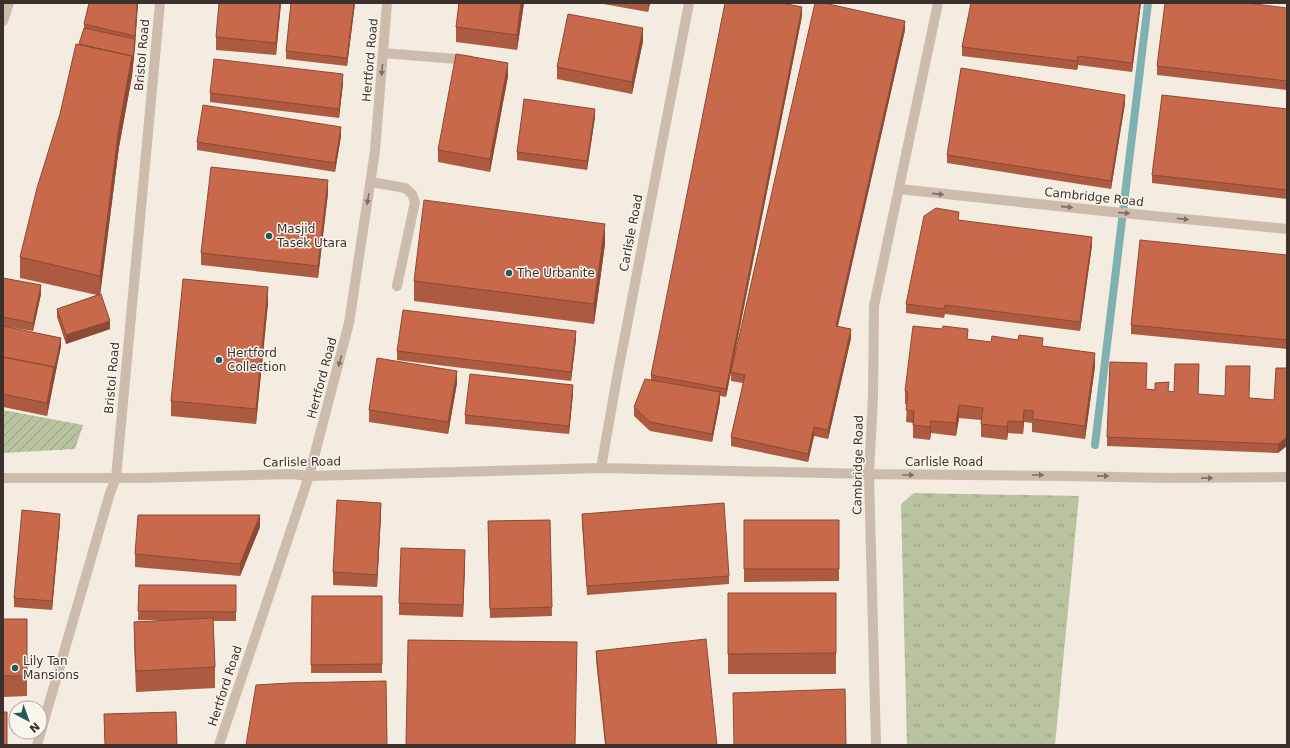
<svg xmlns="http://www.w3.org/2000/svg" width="1290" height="748" font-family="'DejaVu Sans',sans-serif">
	<defs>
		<pattern id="grass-tufts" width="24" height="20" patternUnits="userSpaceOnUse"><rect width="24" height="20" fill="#b8c4a0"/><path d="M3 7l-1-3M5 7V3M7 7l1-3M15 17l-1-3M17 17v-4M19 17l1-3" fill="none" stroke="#97a083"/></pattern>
		<pattern id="garden-furrows" width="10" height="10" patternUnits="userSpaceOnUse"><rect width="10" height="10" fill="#b8c4a0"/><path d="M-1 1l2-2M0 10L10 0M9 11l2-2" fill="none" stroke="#97a083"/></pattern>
	</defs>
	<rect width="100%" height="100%" fill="#f4ebe1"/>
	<!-- grass -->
	<path fill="url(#grass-tufts)" d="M914 493 1079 496 1055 745H907L901 504Z"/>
	<!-- garden -->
	<path fill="url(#garden-furrows)" d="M3 410 83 425 75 449 3 453Z"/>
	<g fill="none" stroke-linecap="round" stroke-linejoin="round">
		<!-- stream -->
		<path stroke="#7fb0b2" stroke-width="8" d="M1095 445 1148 3"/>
		<!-- service -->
		<path stroke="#cdbbac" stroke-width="10" d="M383 53 469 60
			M371 182 405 188 412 194 415 202 397 286"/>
		<!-- minor -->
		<path stroke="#cdbbac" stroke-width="10" d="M3 21 9 3
			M899 189 1103 211 1287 229
			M601 468 617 377 689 3
			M3 478H140L292 474 309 476 601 468 869 474 1064 476 1168 478 1287 477
			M37 745 110 493 116 478 160 3
			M219 745 309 476 349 323 375 151 387 3
			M876 745 869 474 873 397 874 306 938 3"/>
	</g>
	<!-- wall -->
	<path fill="#ac5a40" d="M138 3 132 76 119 147 100 294 110 329 66 344 57 317V309L97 295 20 278V257L84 28V24Z
		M281 3 276 55 216 50V37Z
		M355 3 347 66 286 59V51Z
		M459 3H524L517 50 456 42V27Z
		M598 3H650L648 12Z
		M971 3H1141L1132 72 1078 65 1077 70 962 56V47Z
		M1287 8V90L1157 75V66Z
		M802 16 726 397 720 396V401L712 442 650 431 634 416V407L651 380V375Z
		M905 30 837 327 851 338 828 439 814 436 808 462 731 446V437L743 383 731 381V372Z
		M643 41 632 94 557 79V67Z
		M508 76 490 172 438 162V150Z
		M343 83 339 118 210 102V93Z
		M1125 103 1111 189 947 163V155Z
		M1287 109V199L1152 183V175Z
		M595 117 587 170 517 160V152Z
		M341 136 335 172 197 150V142Z
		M328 193 318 278 201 265V253Z
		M959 220 1092 245 1080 331 945 314 944 318 906 313V304Z
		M605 244 594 324 414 301V281Z
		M1287 255V349L1131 334V325Z
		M3 278 41 294 33 331 3 326Z
		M268 303 256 424 171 416V401Z
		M3 326 61 346 47 416 3 407Z
		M576 339 571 381 397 360V351Z
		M968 339 991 342 1043 346 1095 366 1085 439 1032 432V423L1024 422 1023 434 1008 433 1007 440 981 437V420L959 418 956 436 931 433 930 440 913 438V423L906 422 907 404H905V391Z
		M1287 368 1278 453 1107 446V437L1147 372 1146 389 1174 392 1199 373 1198 394 1274 400Z
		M457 383 448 434 369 422V410Z
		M573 393 569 434 465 424V415Z
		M582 514 729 576V584L587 595 582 523Z
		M381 515 377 587 333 585V572Z
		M550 520 552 616 490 618 488 521Z
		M744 520H839V581L744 582Z
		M60 522 52 610 14 607V598Z
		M260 527 240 576 135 567V554Z
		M465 562 463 617 399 615V603Z
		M139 585H236V621H213L215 667V688L136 692 134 642V622L167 620H138Z
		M728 593H836V674H728Z
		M312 596H382V673H311Z
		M3 619H27V696L3 697Z
		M596 651 717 745H605L596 660Z"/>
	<!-- shaded-wall -->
	<path fill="#8c4a34" d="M137 3H138L135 48V36Z
		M280 3H281L276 55V43Z
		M354 3H355L347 66V58Z
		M521 3H524L517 50V35Z
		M648 3H650L648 12Z
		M1140 3H1141L1132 72V63Z
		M802 7V16L726 397V389Z
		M905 21V30L836 335V326Z
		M643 28V41L632 94V82Z
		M135 39V48L132 76 119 147 100 296V276L119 127Z
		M1078 56V65L1077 70V61Z
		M508 63V76L490 172V159Z
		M343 74V83L339 118V109Z
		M1125 95V103L1111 189V181Z
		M595 109V117L587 170V161Z
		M341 127V136L335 172V163Z
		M328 180V193L318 278V266Z
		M605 224V244L594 324V304Z
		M1092 237V245L1080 331V322Z
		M41 285V294L33 331V323Z
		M268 287V303L256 424V409Z
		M110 321V329L66 344V335Z
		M851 329V338L828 439V430Z
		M576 331V339L571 381V372Z
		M61 338V346L54 380V371Z
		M1095 353V366L1085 439V426Z
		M54 367V380L47 416V403Z
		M457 371V383L448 434V422Z
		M573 385V393L569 434V426Z
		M720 392V401L712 442V434Z
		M959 405V418L956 436V423Z
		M1024 410V422L1023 434V422Z
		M931 421V433L930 440V427Z
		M1008 421V433L1007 440V427Z
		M814 427V436L808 462V454Z
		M1287 437V446L1278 453V444Z
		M381 503V515L377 587V575Z
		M60 514V522L52 610V601Z
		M260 515V527L240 576V564Z
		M465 550V562L463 617V605Z"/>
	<!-- building -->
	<path fill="#c8694b" stroke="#8c4a34" d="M89 3H137L135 36 84 24Z
		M219 3H280L276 43 216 37Z
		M291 3H354L347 58 286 51Z
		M459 3H521L517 35 456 27Z
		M725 3H782L802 7 726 389 651 375Z
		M815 3H824L905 21 836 326 851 329 828 430 814 427 808 454 731 437 745 375 731 372Z
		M971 3H1140L1132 63 1078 56 1077 61 962 47Z
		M1165 3H1247L1287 8V81L1157 66Z
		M568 14 643 28 632 82 557 67Z
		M84 28 135 39 132 67V56L79 44Z
		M76 44 132 56 119 127 100 276 20 257 37 188 60 114Z
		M456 54 508 63 490 159 438 150Z
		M214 59 343 74 339 109 210 93Z
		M961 68 1125 95 1111 181 947 155Z
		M1162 95 1287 109V190L1152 175Z
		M524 99 595 109 587 161 517 152Z
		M203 105 341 127 335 163 197 142Z
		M211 167 328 180 318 266 201 253Z
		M424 200 605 224 594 304 414 281Z
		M936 208 959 212 958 220 1092 237 1080 322 945 305 944 309 906 304 924 216Z
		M1140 240 1287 255V340L1131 325Z
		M3 278 41 285 33 323 3 317Z
		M183 279 268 287 256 409 171 401Z
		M101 294 110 321 66 335 57 309Z
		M403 310 576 331 571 372 397 351Z
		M3 326 61 338 54 371V367L3 357Z
		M913 326 942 329 943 326 968 329 967 339 991 342 992 336 1018 340 1019 335 1043 338 1042 346 1095 353 1085 426 1032 419 1034 411 1024 410 1023 422 1008 421 1007 427 981 424 983 408 959 405 956 423 931 421 930 427 913 425 914 411 906 410 908 392 905 391Z
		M3 357 54 367 47 403 3 394Z
		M377 358 457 371 448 422 369 410Z
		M1110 362 1147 363 1146 389 1155 390V383L1169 382 1168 391 1174 392 1175 364H1199L1198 394 1225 396 1226 366H1250L1249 398 1274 400 1276 368H1287V437L1278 444 1107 437Z
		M470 374 573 385 569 426 465 415Z
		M645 379 720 392 712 434 650 422 634 407Z
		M337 500 381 503 377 575 333 572Z
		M724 503 729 576 587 586 582 514Z
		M22 510 60 514 52 601 14 598Z
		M138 515H260L240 564 135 554Z
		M550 520 552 607 490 609 488 521Z
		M744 520H839V569H744Z
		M401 548 465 550 463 605 399 603Z
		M139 585H236V612L138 611Z
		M728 593H836V653L728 654Z
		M312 596H382V664L311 665Z
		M213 618 215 667 136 671 134 622Z
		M3 619H27V676H3Z
		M706 639 717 745H606L596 651Z
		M408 640 577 642 575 745H406Z
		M386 681 387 745H246L256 685 290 683Z
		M845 689 846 745H734L733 693Z
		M3 712H7V745H3Z
		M176 712 177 745H105L104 714Z"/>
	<!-- one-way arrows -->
	<defs><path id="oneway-solid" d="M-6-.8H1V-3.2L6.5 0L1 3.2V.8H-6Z"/></defs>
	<g fill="#7d6f65">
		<use href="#oneway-solid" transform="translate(382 70) rotate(95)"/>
		<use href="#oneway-solid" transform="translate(938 194) rotate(6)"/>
		<use href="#oneway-solid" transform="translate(368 199) rotate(99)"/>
		<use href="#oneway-solid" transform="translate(1067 207) rotate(6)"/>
		<use href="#oneway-solid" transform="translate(1124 213) rotate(5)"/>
		<use href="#oneway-solid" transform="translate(1183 219) rotate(6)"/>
		<use href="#oneway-solid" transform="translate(340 361) rotate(105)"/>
		<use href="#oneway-solid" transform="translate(908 475)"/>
		<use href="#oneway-solid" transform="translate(1038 475)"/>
		<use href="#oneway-solid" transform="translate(1103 476) rotate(1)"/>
		<use href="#oneway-solid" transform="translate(1207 478) rotate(-1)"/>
	</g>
	<!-- markers -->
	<g fill="#1f5a5e" stroke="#fbf5ee" stroke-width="1.5">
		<circle cx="269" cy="236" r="4"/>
		<circle cx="509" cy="273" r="4"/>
		<circle cx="219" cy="360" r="4"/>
		<circle cx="15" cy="668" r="4"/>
	</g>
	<g text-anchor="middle" stroke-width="3" stroke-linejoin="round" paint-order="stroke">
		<!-- street labels -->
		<g font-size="12" fill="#3b302b" stroke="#fbf5ee">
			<text transform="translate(142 55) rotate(-85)" y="4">Bristol Road</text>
			<text transform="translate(370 60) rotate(-85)" y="4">Hertford Road</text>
			<text transform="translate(1094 197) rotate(6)" y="4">Cambridge Road</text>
			<text transform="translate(631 233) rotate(-79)" y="4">Carlisle Road</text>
			<text transform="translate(112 378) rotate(-85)" y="4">Bristol Road</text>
			<text transform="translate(322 378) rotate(-75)" y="4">Hertford Road</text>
			<text transform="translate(302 462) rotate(-1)" y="4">Carlisle Road</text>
			<text x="944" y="466">Carlisle Road</text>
			<text transform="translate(858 465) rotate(-89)" y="4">Cambridge Road</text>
			<text transform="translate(225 686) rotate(-72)" y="4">Hertford Road</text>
		</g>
		<!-- poi labels -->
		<g font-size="12" fill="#3b302b" stroke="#fbf5ee" text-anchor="start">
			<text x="277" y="233">Masjid<tspan x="277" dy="14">Tasek Utara</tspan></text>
			<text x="517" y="277">The Urbanite</text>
			<text x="227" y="357">Hertford<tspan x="227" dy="14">Collection</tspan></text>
			<text x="23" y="665">Lily Tan<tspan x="23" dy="14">Mansions</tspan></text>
		</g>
	</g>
	<!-- border -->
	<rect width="1290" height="748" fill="none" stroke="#3b302b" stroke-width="8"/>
	<!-- north arrow -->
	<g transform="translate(28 720) rotate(139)"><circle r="19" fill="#fbf5ee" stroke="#aea6a0"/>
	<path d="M0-3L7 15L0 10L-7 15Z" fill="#1f5a5e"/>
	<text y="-6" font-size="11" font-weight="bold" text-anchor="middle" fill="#3b302b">N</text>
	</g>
</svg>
